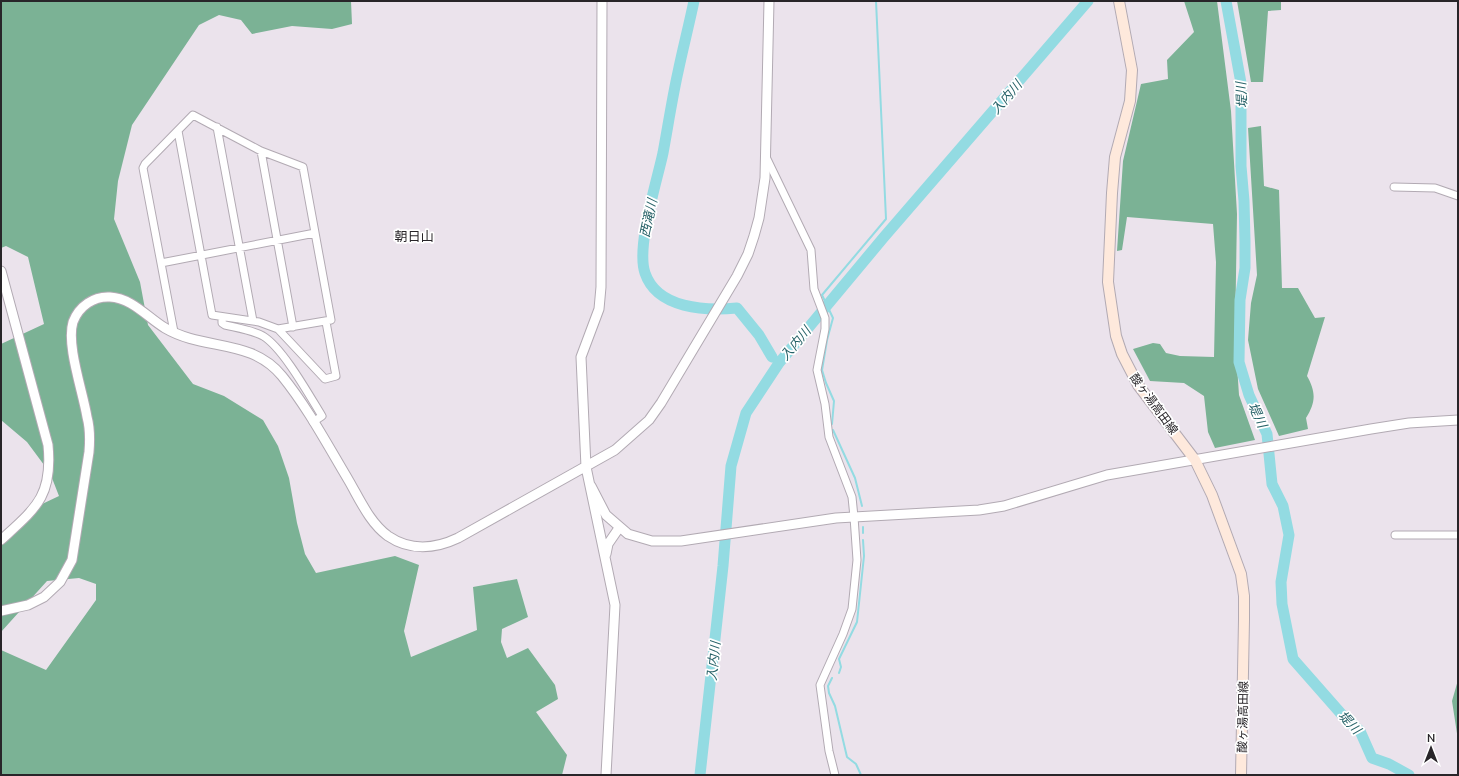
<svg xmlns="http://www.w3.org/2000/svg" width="1459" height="776" font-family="'Nunito Sans','Noto Sans JP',sans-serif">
	<rect width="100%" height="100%" fill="#ebe3ec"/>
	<!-- forest -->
	<path fill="#7bb295" d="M1 1H351L352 24 332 29 292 26 252 34 241 20 219 15 199 25 132 125 118 181 114 219 140 282 148 325 193 384 224 396 263 420 278 446 289 478 297 523 305 554 316 573 395 556 419 565 404 631 411 657 477 630 473 587 517 579 528 617 502 629 501 642 507 658 528 648 555 685 558 699 536 712 567 755 562 775H1V650L46 670 96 600V584L79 578 47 581 1 632V534L40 505 59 496 50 473 27 442 1 420V344L44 324 28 257 6 246 1 248Z
		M1184 1H1217L1231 111 1237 214 1235 336 1239 395 1255 440 1215 448 1208 432 1204 396 1184 383 1150 381 1133 349 1153 343 1160 344 1166 353 1180 356 1214 357 1216 262 1213 224 1127 217 1122 250 1117 251 1123 161 1141 84 1168 79 1167 60 1194 32Z
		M1237 1H1281V10L1268 11 1263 82H1251Z
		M1261 126 1264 186 1279 190 1282 288H1298L1315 318 1325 317 1307 376C1316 392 1316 402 1306 418L1308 429 1279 436 1258 389 1248 340 1251 303 1257 275 1248 128Z
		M1458 680V740L1452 701Z"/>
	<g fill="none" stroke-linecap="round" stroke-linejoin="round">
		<!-- stream -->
		<path stroke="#93dbe2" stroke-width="2" d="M832 424 834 401 826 383 822 370 827 340 833 318 822 295 886 219 876 1
			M833 430 855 478 862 506
			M863 527V533
			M839 673 841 667 839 659 857 622 864 556 863 540
			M832 678 828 686 829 693 835 706 847 757 856 764 861 775"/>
		<!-- river -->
		<path stroke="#93dbe2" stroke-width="11" d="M694 1C689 25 683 48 678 72 672 99 668 126 663 153 657 181 636 247 645 273 657 309 706 311 737 308L759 335 772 357
			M1226 1 1241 83V166L1244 201 1245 241V268L1240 300 1239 362 1249 395 1267 434 1272 484 1283 506 1289 535 1281 582 1282 604 1293 659 1344 717 1360 731 1372 758 1389 764 1409 775
			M700 775 723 566 731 466 746 413 779 363 884 237 1088 1"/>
		<defs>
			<path id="minor" d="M217 127 253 321
				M178 131 212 315 259 322 278 329 325 379 336 376 326 322
				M261 151 293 327
				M767 159 811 250 814 289 825 318V329L817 370 825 404 829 437 852 497 854 517 857 560 852 609 843 634 820 685 829 751 835 775
				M1394 187 1435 188 1458 196
				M161 263 315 233
				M222 318V323L225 325C238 328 252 330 263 336 283 348 309 395 322 416L313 422
				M174 332 143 168 145 164 193 115 261 151 303 167 331 320 278 329
				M1395 535H1458"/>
			<path id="tertiary" d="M602 1 601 287 599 309 581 357 586 467 615 605 606 775
				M1 271 48 445C53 496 36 508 1 540
				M591 486 606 515 628 534 652 541H681L836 518 979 510 1004 506 1107 475 1371 429 1409 423 1458 420
				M606 554 608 544 619 528
				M1 611 28 605 44 597 60 582 72 560 89 452C90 440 90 428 87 417 83 392 66 345 73 322 79 306 94 296 110 297 132 298 148 318 165 328 204 351 251 338 282 376 308 408 328 446 349 481 360 500 370 523 388 536 410 551 435 549 458 538L615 450 649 420 661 403 737 276 748 254 754 236 759 218 765 178 769 1"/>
			<path id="secondary" d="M1119 1 1132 70 1130 101 1115 157 1112 193 1108 282 1116 336 1122 354 1138 385 1195 460 1212 495 1241 574 1244 596V620L1241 775"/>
		</defs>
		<!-- minor casing -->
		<use href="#minor" stroke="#b2aab3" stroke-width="9"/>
		<!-- tertiary casing -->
		<use href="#tertiary" stroke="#b2aab3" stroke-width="11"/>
		<!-- secondary casing -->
		<use href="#secondary" stroke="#b2aab3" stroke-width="12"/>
		<!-- minor -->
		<use href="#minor" stroke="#fff" stroke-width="7"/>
		<!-- tertiary -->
		<use href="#tertiary" stroke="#fff" stroke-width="9"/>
		<!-- secondary -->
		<use href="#secondary" stroke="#fee9dc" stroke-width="10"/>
	</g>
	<g text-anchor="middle" stroke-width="3.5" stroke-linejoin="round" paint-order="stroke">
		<!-- street labels -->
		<g font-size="12" fill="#282529" stroke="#fff">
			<text transform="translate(1154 404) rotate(54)" y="4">酸ヶ湯高田線</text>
			<text transform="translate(1243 717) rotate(-89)" y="4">酸ヶ湯高田線</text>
		</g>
		<!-- water labels -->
		<g font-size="13" font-style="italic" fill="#276268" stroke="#fff">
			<text transform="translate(1241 95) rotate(-93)" y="5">堤川</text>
			<text transform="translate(1006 97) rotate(-49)" y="5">入内川</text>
			<text transform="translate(648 218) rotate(-78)" y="5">西滝川</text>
			<text transform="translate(795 343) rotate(-50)" y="5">入内川</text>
			<text transform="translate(1258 415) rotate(65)" y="5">堤川</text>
			<text transform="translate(713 661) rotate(-84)" y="5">入内川</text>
			<text transform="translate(1350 722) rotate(47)" y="5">堤川</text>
		</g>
		<!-- neighbourhood labels -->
		<g font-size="13" fill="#282529" stroke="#fff">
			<text x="414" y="241">朝日山</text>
		</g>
	</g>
	<!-- border -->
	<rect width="1459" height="776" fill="none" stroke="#282529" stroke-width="4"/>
	<!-- north arrow -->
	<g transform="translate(1431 748)" stroke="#ffffff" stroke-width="3" paint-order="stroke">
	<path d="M0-3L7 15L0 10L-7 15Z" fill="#282529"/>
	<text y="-6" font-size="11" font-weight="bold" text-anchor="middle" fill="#282529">N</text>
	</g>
</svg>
